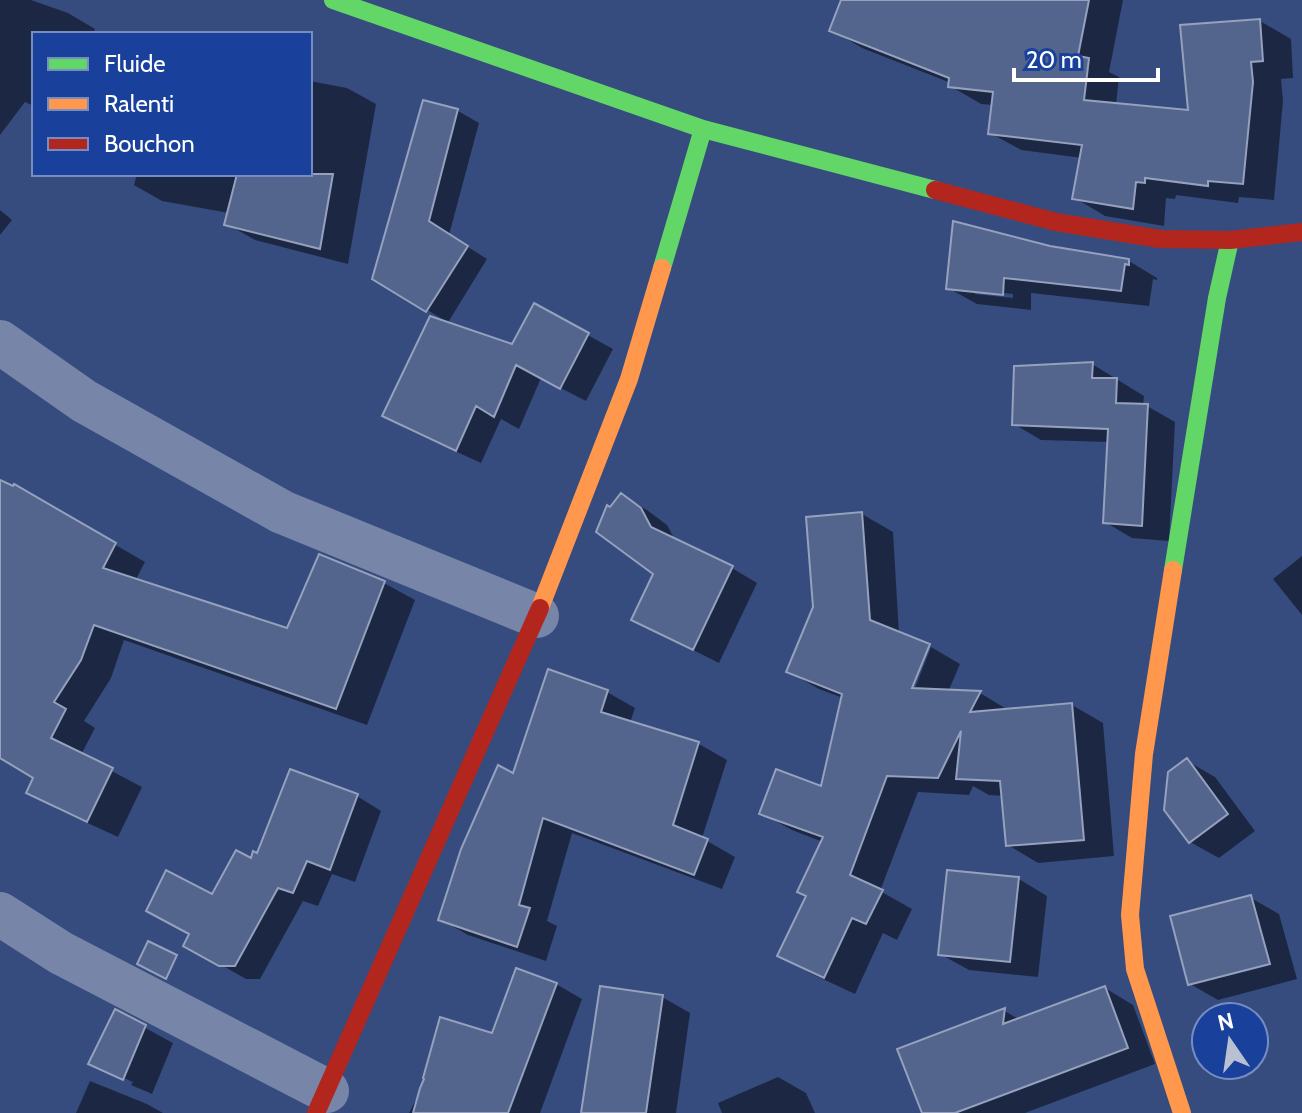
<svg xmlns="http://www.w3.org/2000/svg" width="1302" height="1113" font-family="Cabin,sans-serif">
	<rect width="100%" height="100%" fill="#364c7e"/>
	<!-- shadow -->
	<path fill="#0007" fill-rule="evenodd" d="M0 0H31L68 13 95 29 93 34H34V106L25 102 0 135Z
		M843 0H1123L1109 72 1119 77 1116 105 1190 112 1260 21 1291 39 1293 78 1281 79 1283 101 1274 200 1239 197 1238 203 1176 195 1175 199 1166 198 1164 226 1105 216 1075 198 1082 158 1021 150 990 133 993 105 981 104 950 86 951 83 862 48 832 30Z
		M310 81 347 88 376 104 348 264 255 240 227 224 229 213 162 201 134 185 137 174H310Z
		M458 111 479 123 449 235 487 259 447 324 513 346 535 306 613 349 586 401 541 378 519 429 501 419 481 463 409 430 385 415 447 322 375 278Z
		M0 210 12 220 0 235Z
		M1049 248 1129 261 1157 278V280L1153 279 1149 306 1031 293V310L977 304 948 288ZM975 290 1013 294V298L975 294Z
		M1092 364 1144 396 1143 406H1147L1175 422 1169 541 1132 538 1105 522 1109 442 1041 440 1014 424Z
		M0 482 69 518 145 562 135 581 289 631 320 557 384 583 415 600 367 725 124 640 111 678 84 721 95 728 81 755 142 787 118 837 59 810 29 792 36 777 0 756Z
		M622 495 647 510 667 525 675 540 732 568 757 583 719 663 659 633 633 619 655 573 611 510Z
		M862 514 893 532 899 634 931 647H927L907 697 911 698 931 647 960 664 948 692 980 693 1010 711 1072 705 1103 723 1114 856 1038 863 1008 845 1004 796 989 795 973 786 969 795 918 792 880 891 912 909 897 940 883 933 855 994 810 973 780 956 808 895 823 842 792 830 761 813 822 789 843 698 819 689 789 672Z
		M1302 556V615L1273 579Z
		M607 692 635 708 630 723 699 744 727 760 702 838 735 857 722 889 572 833 547 921 557 926 546 961 468 935 440 919 514 776Z
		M1187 761 1215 777 1255 831 1219 858 1190 842Z
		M357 796 381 811 355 882 332 874 318 906 303 901 260 979H246L186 945 213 897 258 855Z
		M949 873 1019 879 1047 896 1038 977 969 970 940 954Z
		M1251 898 1279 914 1297 979 1218 1000 1190 984Z
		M556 984 582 999 540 1113H409L427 1079 494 1035Z
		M1105 988 1133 1005 1155 1064 1025 1113H924L1005 1011 1020 1020Z
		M662 997 690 1013 676 1113H583Z
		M116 1012 173 1043 152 1094 131 1085 133 1082 117 1075V1078L90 1063Z
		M778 1077 806 1093 815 1113H722L718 1103Z
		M90 1081 147 1104 163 1113H76Z"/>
	<!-- building -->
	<path fill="#53658c" stroke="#95a1bd" stroke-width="2" d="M841 0H1089L1078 56 1089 58 1084 100 1188 110 1180 25 1260 19 1263 61 1251 62 1253 82 1243 184 1208 181V186L1145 178V183L1136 182 1133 209 1072 199 1082 145 988 134 993 92 948 87 949 78 829 31Z
		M423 100 458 109 429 221 468 246 426 312 372 279Z
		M237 174H333L320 249 224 225Z
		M953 221 1050 246 1129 259V265L1125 264 1121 291 1004 278 1003 295 946 289Z
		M534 303 589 333 560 389 516 365 494 417 476 406 456 451 382 416 430 316 512 344Z
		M1093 362 1092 378H1117L1116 403 1148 404 1142 526 1103 523 1108 429 1012 425 1014 366Z
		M0 480 13 486 14 484 116 543 103 568 287 628 319 554 385 581 336 709 94 625 81 660 54 702 66 709 51 738 113 768 87 822 26 793 33 778 0 758Z
		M621 493 641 508 651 527 733 566 693 650 631 620 653 574 596 532 607 505 610 507Z
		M862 512 870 620 930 644 912 688 981 691 970 712 1072 703 1084 840 1006 846 1000 781 956 779 961 731 938 778 887 776 850 875 883 890 866 924 852 918 824 978 777 956 806 896 797 892 823 837 759 814 776 769 821 786 842 694 786 672 813 607 806 517Z
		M548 669 608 690 601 712 699 742 673 825 708 839 694 875 543 818 519 905 530 908 517 947 438 920 461 849 498 765 513 773Z
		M1187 758 1228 814 1189 843 1164 810 1168 772Z
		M290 769 358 794 330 870 307 861 293 893 278 888 235 966H219L183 946 189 934 146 911 166 870 212 894 236 850 251 858 253 851 257 853Z
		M947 870 1019 877 1010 962 938 955Z
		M1251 895 1270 964 1188 985 1170 916Z
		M148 941 177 955 166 979 137 964Z
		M516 968 557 983 508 1113H413L420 1088 424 1079 423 1078 440 1017 492 1033Z
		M600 986 663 995 646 1113H581Z
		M1105 986 1128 1048 955 1113H922L897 1049 1005 1008 1003 1024Z
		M115 1009 146 1025 123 1080 88 1064Z"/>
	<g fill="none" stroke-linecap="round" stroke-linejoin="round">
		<!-- street -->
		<path stroke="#7685a8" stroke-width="44" d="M0 342 84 401 282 512 537 616
			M0 914 61 953 327 1091"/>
		<!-- fast -->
		<path stroke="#63d668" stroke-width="18" d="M333 0 703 129 935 190
			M662 268 703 129
			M1173 570 1217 298 1230 240"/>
		<!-- slow -->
		<path stroke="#ff974d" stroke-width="18" d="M1173 570 1144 754 1130 915 1135 969 1182 1113
			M540 608 629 379 662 268"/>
		<!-- jam -->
		<path stroke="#b3261e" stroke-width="18" d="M935 190 1056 222 1160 239 1230 240 1302 232
			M316 1113 540 608"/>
	</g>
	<!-- legend -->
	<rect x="32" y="32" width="280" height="144" fill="#19419b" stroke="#758dc3" stroke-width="2"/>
	<rect x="48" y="58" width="40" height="12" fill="#63d668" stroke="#758dc3" stroke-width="2"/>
	<text x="104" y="72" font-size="24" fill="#ffffff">Fluide</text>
	<rect x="48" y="98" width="40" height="12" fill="#ff974d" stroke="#758dc3" stroke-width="2"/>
	<text x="104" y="112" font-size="24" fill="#ffffff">Ralenti</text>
	<rect x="48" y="138" width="40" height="12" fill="#b3261e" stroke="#758dc3" stroke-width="2"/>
	<text x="104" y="152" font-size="24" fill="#ffffff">Bouchon</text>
	<!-- north arrow -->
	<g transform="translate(1230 1041) rotate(347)"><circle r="38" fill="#19419b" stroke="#758dc3" stroke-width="2"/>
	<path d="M0-6L14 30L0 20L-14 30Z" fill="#b9c0d2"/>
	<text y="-12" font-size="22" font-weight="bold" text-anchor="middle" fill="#ffffff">N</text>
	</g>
	<!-- scale -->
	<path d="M1014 68v12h144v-12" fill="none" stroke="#ffffff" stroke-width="4"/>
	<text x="1026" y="68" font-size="24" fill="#ffffff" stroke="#19419b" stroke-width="6" paint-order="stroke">20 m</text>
</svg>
